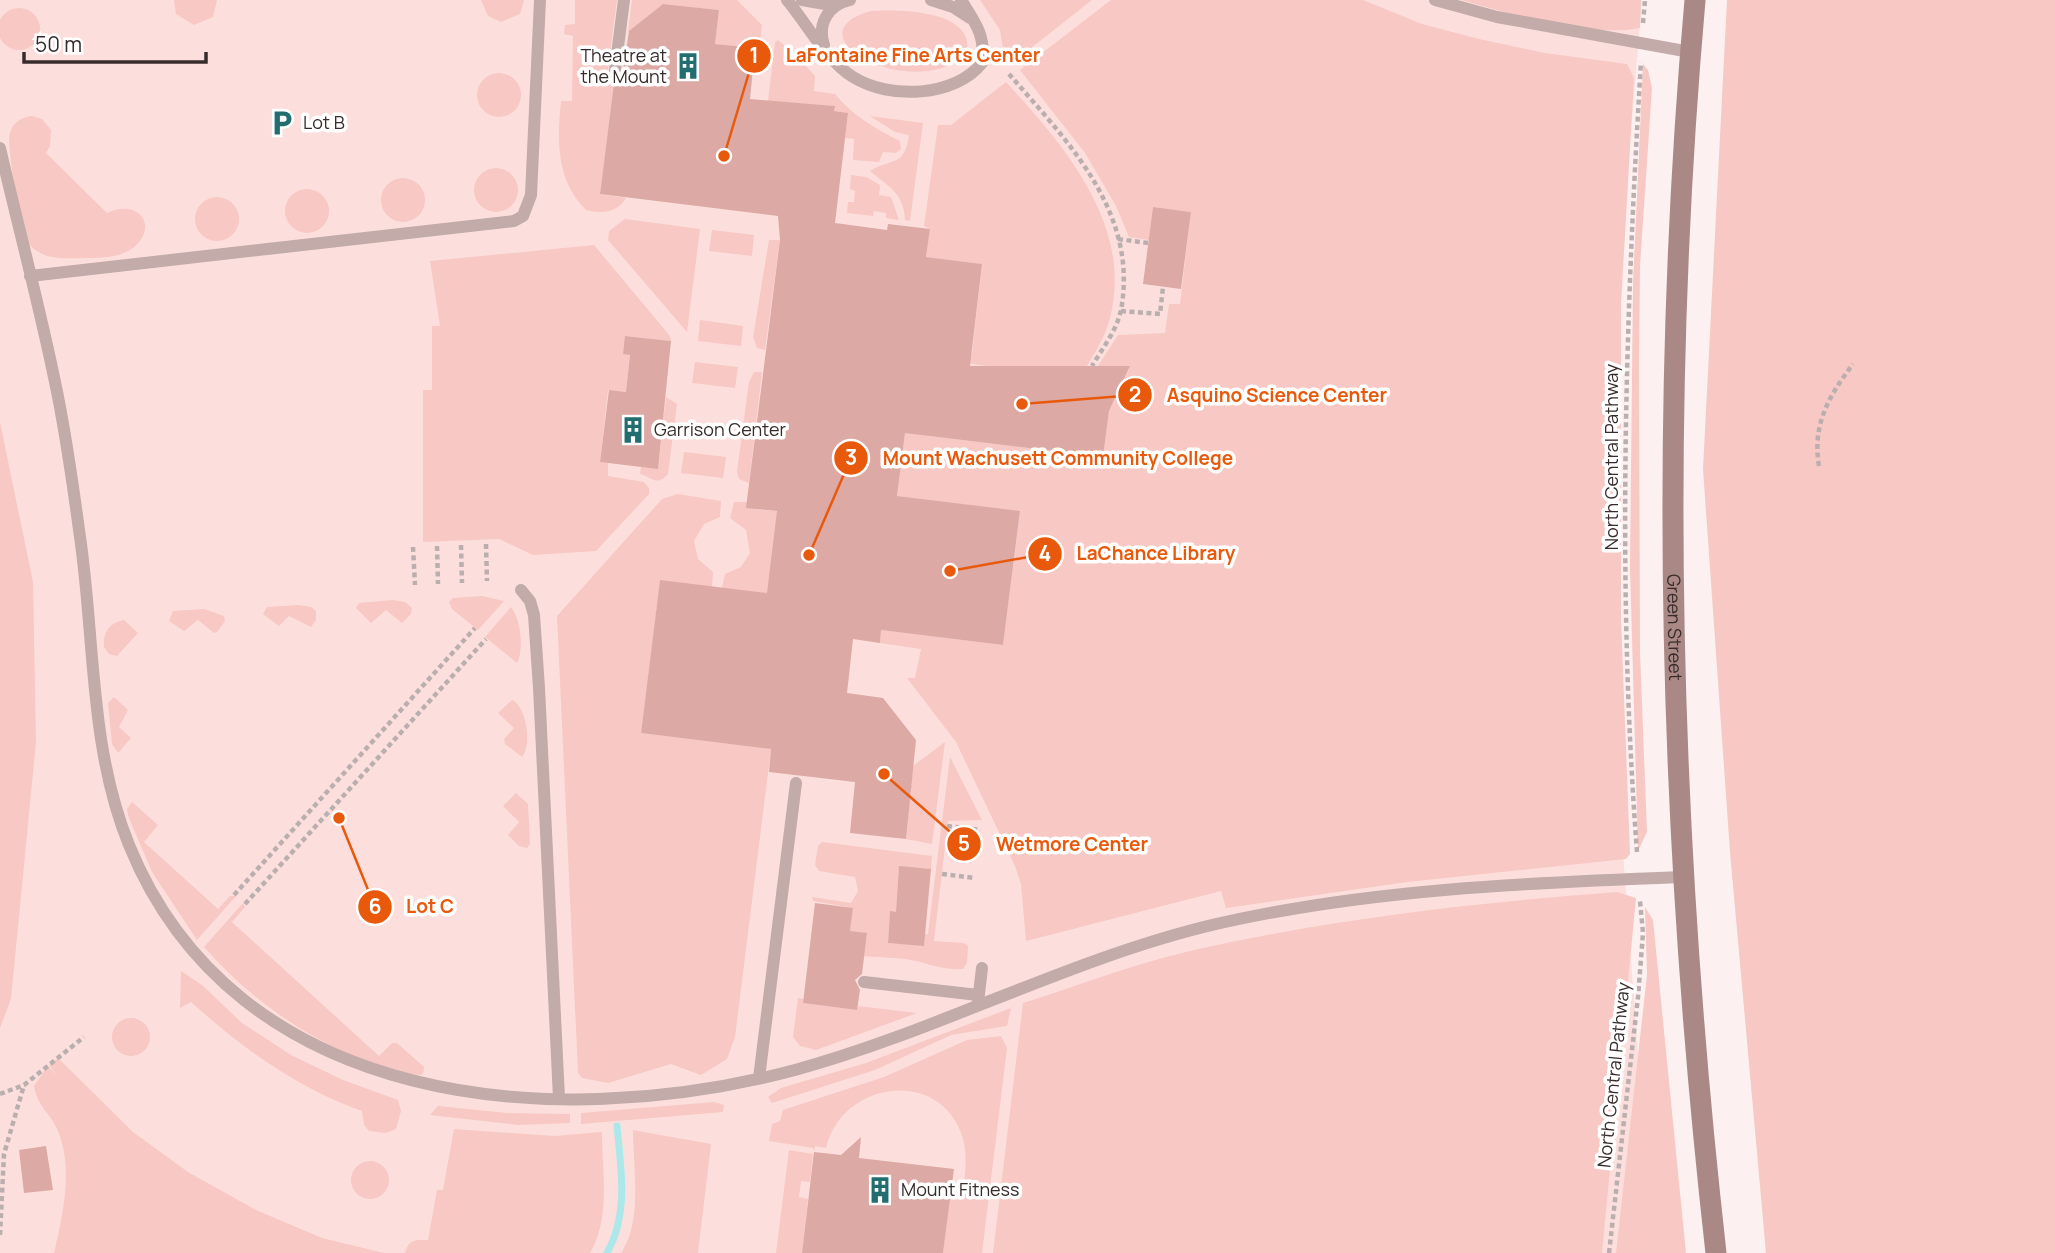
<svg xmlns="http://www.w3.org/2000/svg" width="2055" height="1253" font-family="Manrope,sans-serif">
	<rect width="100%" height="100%" fill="#fcf1f0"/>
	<!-- built -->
	<path fill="#fcdfdc" d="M0 0H1642L1617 298 1620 812 1653 1253H0Z"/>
	<!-- green -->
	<path fill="#f7c8c4" d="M174 0H217L213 17 194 25 176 14Z
		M481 0H524L520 14 501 22 488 16Z
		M575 0H617L606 83H614L600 194 626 198C617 213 602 214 586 210 556 180 557 141 561 101H572L573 36 564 34 565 25 575 24Z
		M632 0H737L762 25 759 49 715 44 719 10 663 4 628 32Z
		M980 0H1092L1013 62 1003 49 1000 30Z
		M1111 0H1363L1422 24 1479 39 1545 53 1627 64 1634 78 1621 304V619L1630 854 1626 859 1407 882 1226 908 1221 891 1026 941 1021 884 1015 866 956 742 907 678H915L921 649 880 643 881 630 1003 645 1020 512 897 496 910 394 929 436 1103 457 1109 411 1130 367 1098 366 1118 335 1165 333 1169 304H1180L1191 212 1153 207 1149 240 1129 237 1116 206 1085 153 1020 70Z
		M1462 0H1641L1640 28C1592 38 1509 14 1462 0Z
		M1727 0H2055V1253H1766L1730 852 1703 469Z
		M-2 29a21 21 0 1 1 42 0a21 21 0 1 1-42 0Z
		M871 11C901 9 979 10 966 56 906 102 788 34 871 11Z
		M778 40 785 46 783 61 805 65 815 76 814 91 835 94C853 116 876 129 900 141L901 149 896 153 883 152 879 162 853 160 854 139 845 138 848 113 834 111V106L768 101 775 42Z
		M1643 64 1648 70 1652 88 1640 266 1639 365 1640 652 1647 832 1638 851 1630 567 1633 284Z
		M477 95a22 22 0 1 1 44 0a22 22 0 1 1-44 0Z
		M1006 82C1063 144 1134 225 1110 318 1106 335 1096 351 1087 366H986L947 360 972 354 982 264 926 257 930 229 924 226 938 125H951Z
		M32 116 42 119 51 130 50 146 46 153 107 213C132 200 156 218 140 241 129 256 107 258 90 258 75 258 56 260 42 254 38 252 31 247 29 244 18 226 10 161 9 138 11 124 18 118 32 116Z
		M870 116 923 123 910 221 905 220C904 192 887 186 870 171 891 158 905 167 909 135L895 132Z
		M474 190a22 22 0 1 1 44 0a22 22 0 1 1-44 0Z
		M851 175 866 177 880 185 879 195 891 197 899 220 886 218V213L874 211 873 216 847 213 848 202H854L855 191 850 189Z
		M381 200a22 22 0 1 1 44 0a22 22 0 1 1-44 0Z
		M285 211a22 22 0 1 1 44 0a22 22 0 1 1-44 0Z
		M195 219a22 22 0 1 1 44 0a22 22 0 1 1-44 0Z
		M625 219 700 229 687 332 608 240 609 231Z
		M712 230 754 235 752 256 709 251Z
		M769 240H780L765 350 757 348 753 337Z
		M594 245 670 336 671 341 626 336 623 354 630 355 626 392 608 390 600 462 608 463V476L644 482 649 488V494L596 551 533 555 499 539 423 542V390H432V326H440L430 261Z
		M700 320 743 326 741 346 698 341Z
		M695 362 738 367 735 388 692 383Z
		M754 372H762L749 483 739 479 737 471 749 382Z
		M666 397 677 404 668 474C657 487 652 477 640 474L641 467 658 468Z
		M0 422 33 582 36 742 11 999 0 1028Z
		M684 452 726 457 723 478 681 473Z
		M678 494 721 501 720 517 704 524 694 541 698 559 713 572 712 587 660 581 641 733 771 749 735 1037 727 1059 701 1075 671 1064 608 1083 582 1078 578 1073 557 616 662 499Z
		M734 502H747V508L782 512 771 594 722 588 725 574 741 567 750 553 746 530 730 518Z
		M482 596 504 601 478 630 452 609 449 602 453 598Z
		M392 600 405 602 412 608 411 614 402 623 386 610 371 623 356 608 359 603Z
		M299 605 311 607 316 611V620L311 627 289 616 279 626 263 614 267 607Z
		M511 607C521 619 524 650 517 663L485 637Z
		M204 609 224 616 225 621 217 632 214 633 198 620 184 631 169 621 173 611Z
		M124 620 138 633 117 656 109 654 104 647C103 632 109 623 124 620Z
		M114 697 128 710 119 727 131 738 118 753 112 744 108 703Z
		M512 700C527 707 532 745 522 757L505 744 504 739 514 728 498 713Z
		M945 742 932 844 906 839 913 766Z
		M950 757 982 820 948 821 934 941 964 943 968 946 967 963 963 969C946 970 935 966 920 962 903 957 882 958 864 956L867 934 850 931 853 908 813 901 812 897 851 903 858 891 855 877 819 871 815 865 818 846 822 842 932 856 931 869 899 867 896 912H890L888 943 924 945 925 934H928Z
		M516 793 528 804 530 844 527 848 519 846 508 835 519 822 503 806Z
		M132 802 158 825 144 842 218 909 230 896H236L197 940 152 872 129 818 127 809Z
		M1617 892 1636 898 1602 1253H993L1023 1003C1077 986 1131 965 1186 952 1328 919 1472 903 1617 892Z
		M243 903 245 907 232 922 379 1056 392 1043H397L424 1067 423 1074C413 1077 402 1071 392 1069 321 1050 252 1002 204 947Z
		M1645 907 1653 920 1686 1253H1616L1647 975Z
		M181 971 202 985 242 1023 291 1055 343 1080 398 1100 401 1111 396 1129 386 1133 369 1131 364 1125 362 1111C297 1088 242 1048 191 1002L180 1008Z
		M798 998 803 999V1003L857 1010 858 1006 917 1013 816 1050 800 1046 793 1037Z
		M1011 1008 1007 1026 951 1035 875 1070 772 1103 768 1097 781 1088 866 1063Z
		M112 1037a19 19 0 1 1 38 0a19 19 0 1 1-38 0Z
		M1001 1036 1007 1048 982 1253H943L950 1199 962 1200C965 1174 970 1150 958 1126 930 1069 841 1084 826 1148L815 1146 814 1152 813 1148 769 1141 772 1124 780 1121 783 1110 884 1077 967 1040Z
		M58 1058 133 1132 188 1172 256 1210 322 1238 384 1253H54C63 1214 74 1167 57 1129 49 1111 38 1108 34 1086L48 1066 57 1075 49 1065Z
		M714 1102 724 1105 723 1112 581 1124V1113Z
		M438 1106 507 1113 570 1114V1123L519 1125 430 1115Z
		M454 1129 555 1136 602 1132C602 1172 611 1217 590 1253H405C409 1239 415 1240 428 1240L437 1190H443Z
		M633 1130 711 1144 698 1253H621C643 1221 633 1168 633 1130Z
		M789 1150 813 1154 810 1182 801 1181 799 1197 808 1199 802 1253H776Z
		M351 1180a19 19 0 1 1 38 0a19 19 0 1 1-38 0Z"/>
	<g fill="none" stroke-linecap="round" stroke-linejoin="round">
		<!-- stream -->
		<path stroke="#ace8ea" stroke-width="7" d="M607 1253C629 1214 621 1169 617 1126"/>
	</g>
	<!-- building -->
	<path fill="#dca9a5" d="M663 4 719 10 715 44 755 48 750 99 835 106 834 111 848 113 835 223 887 230 888 224 930 229 926 257 982 264 970 366H1130L1109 411 1103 457 905 433 897 496 1020 511 1003 645 881 630 880 643 853 639 847 693 883 698 916 740 906 839 850 833 855 782 769 772 771 749 641 733 660 580 767 593 777 511 746 508 780 240 778 216 600 194 614 83 621 84 629 31Z
		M1153 207 1191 212 1181 289 1143 284Z
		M625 336 671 341 658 469 600 462 609 390 626 392 630 355 623 354Z
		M899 866 931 869 924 946 888 943 890 911 896 912Z
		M815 903 853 908 850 931 867 933 862 974 855 980 860 990 857 1010 803 1003Z
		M861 1137 859 1158 954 1169 943 1253H802L814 1152 841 1155Z
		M46 1146 53 1190 24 1193 19 1150Z"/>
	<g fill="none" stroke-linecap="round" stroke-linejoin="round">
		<!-- path -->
		<path stroke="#baafae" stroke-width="4.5" stroke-dasharray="5 3.5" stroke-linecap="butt" d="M1643 23 1645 0
			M1009 74C1067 141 1139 212 1121 310 1117 330 1102 349 1092 366
			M1118 239 1148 243
			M1121 311 1160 314 1163 287
			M1819 466C1812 424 1829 396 1853 364
			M486 544 487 581
			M461 545 462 583
			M437 546 438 584
			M413 547 415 585
			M947 826 981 830
			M1637 852C1617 589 1625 325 1641 62
			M942 874 975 878
			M234 895 475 628
			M245 904 486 639
			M0 1094 24 1085 84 1037
			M0 1235 4 1154 24 1085
			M1609 1253 1638 997 1643 933 1640 901"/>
		<!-- lane -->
		<path stroke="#c2aba9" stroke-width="12" d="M787 0C807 24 826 60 853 77 890 100 955 97 982 63 986 36 975 22 961 0
			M802 0 825 4 839 2
			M931 0 953 7 970 18
			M1435 0 1497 17 1690 52
			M824 45C817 24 828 5 850 0
			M615 70 624 0
			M0 148C18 226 39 304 55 382 66 433 73 485 80 537 95 639 89 747 129 845 236 1108 553 1134 795 1070 938 1031 1071 958 1216 924 1369 889 1526 883 1682 877
			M30 276 514 221 523 216 531 195 540 0
			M521 590 530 601 534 615 539 688 559 1098
			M864 982 978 995
			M978 1002 982 968
			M759 1078 796 783"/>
		<!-- secondary -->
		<path stroke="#a98885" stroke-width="21" id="s1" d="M1695 0C1658 418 1669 836 1716 1253"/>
	</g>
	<!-- icons -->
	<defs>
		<symbol id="building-bare" viewBox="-9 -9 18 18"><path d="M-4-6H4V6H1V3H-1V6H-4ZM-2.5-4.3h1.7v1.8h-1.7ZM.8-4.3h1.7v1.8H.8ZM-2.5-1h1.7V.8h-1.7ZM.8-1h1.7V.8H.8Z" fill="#216d6f" stroke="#fff" stroke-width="2.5" paint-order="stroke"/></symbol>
		<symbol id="parking-bare" viewBox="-9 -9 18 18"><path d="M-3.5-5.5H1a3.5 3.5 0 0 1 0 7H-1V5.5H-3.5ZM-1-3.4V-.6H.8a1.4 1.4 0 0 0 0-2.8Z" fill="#216d6f" stroke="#fff" stroke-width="2.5" paint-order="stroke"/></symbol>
	</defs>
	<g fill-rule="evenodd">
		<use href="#building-bare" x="669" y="47" width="38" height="38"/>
		<use href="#parking-bare" x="263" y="104" width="38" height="38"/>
		<use href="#building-bare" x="614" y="411" width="38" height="38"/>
		<use href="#building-bare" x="861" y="1171" width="38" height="38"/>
	</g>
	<g text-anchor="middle" stroke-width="7" stroke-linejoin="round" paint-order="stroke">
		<!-- poi labels -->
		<g font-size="18" fill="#372c2b" stroke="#fff" text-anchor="start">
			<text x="667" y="62" text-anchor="end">Theatre at<tspan x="667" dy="21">the Mount</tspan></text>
			<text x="303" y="129">Lot B</text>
			<text x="654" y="436">Garrison Center</text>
			<text x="901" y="1196">Mount Fitness</text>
		</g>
		<!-- street labels -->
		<g font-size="18" fill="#372c2b" stroke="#fff">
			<text transform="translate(1612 457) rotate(-90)" y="6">North Central Pathway</text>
			<text dy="6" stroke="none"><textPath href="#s1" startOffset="628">Green Street</textPath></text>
			<text transform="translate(1614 1075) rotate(-84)" y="6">North Central Pathway</text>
		</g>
	</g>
	<!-- callouts -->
	<path fill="none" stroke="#e8590c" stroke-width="2.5" d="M724 156L754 56M1022 404L1135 395M809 555L851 458M950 571L1045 554M884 774L964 844M339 818L375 907"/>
	<g fill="#e8590c" stroke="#fff" stroke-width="2.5">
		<circle cx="724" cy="156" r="7"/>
		<circle cx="1022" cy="404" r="7"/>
		<circle cx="809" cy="555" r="7"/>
		<circle cx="950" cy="571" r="7"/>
		<circle cx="884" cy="774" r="7"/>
		<circle cx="339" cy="818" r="7"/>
		<circle cx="754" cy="56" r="18"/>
		<circle cx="1135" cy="395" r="18"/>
		<circle cx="851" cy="458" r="18"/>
		<circle cx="1045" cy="554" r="18"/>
		<circle cx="964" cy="844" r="18"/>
		<circle cx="375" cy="907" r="18"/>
	</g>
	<g font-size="21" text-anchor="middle" font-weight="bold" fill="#fff">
		<text x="754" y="63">1</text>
		<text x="1135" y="402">2</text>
		<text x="851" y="465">3</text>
		<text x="1045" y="561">4</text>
		<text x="964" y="851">5</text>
		<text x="375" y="914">6</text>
	</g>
	<g font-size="19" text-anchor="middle" font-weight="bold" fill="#e8590c" stroke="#fff" stroke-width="7" stroke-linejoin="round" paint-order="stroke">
		<text x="913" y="62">LaFontaine Fine Arts Center</text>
		<text x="1277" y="402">Asquino Science Center</text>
		<text x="1058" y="465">Mount Wachusett Community College</text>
		<text x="1156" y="560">LaChance Library</text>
		<text x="1072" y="851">Wetmore Center</text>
		<text x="430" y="913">Lot C</text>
	</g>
	<!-- scale -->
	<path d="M24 52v10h182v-10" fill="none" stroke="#372c2b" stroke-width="3.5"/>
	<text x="35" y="52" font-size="21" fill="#372c2b" stroke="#ffffff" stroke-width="5" paint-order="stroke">50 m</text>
</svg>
